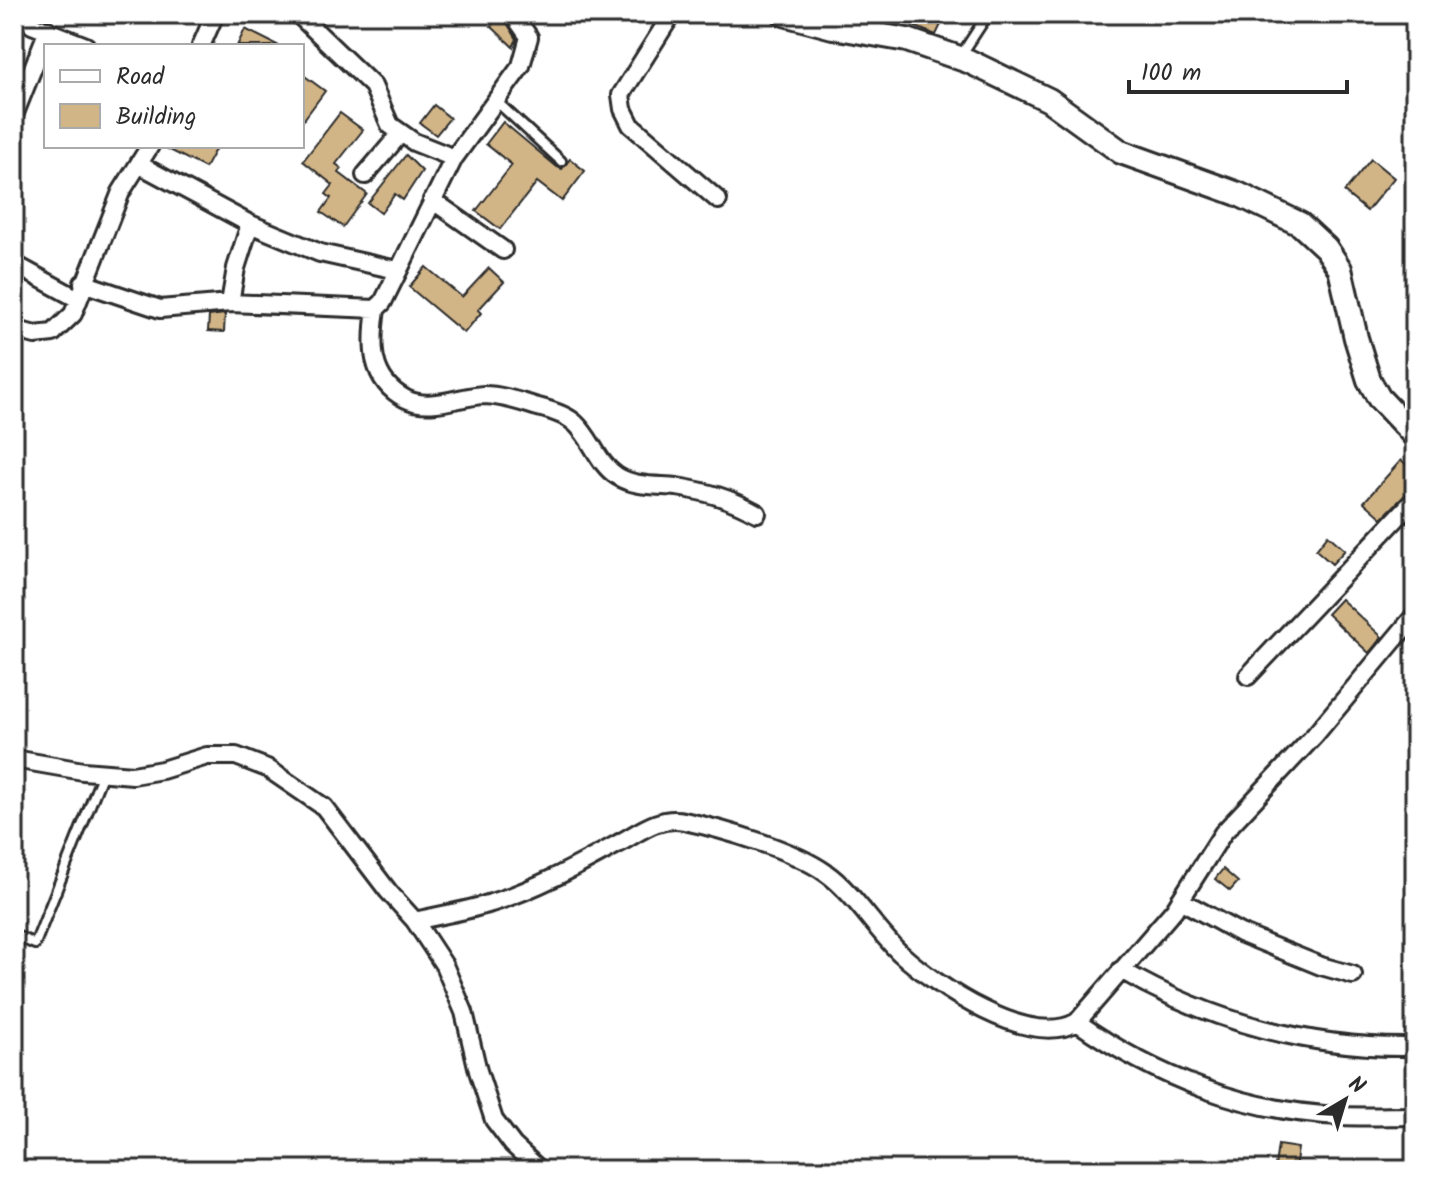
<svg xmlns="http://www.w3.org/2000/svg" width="1429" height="1184" font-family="Kalam,sans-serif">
	<rect width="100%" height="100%" fill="#fff"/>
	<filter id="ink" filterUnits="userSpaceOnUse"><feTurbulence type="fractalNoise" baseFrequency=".0125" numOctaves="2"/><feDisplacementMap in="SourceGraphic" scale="16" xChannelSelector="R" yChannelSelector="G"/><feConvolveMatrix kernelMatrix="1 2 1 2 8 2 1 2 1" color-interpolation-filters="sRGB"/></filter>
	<g filter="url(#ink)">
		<!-- building -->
		<path fill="#d2b587" stroke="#2b2b2b" stroke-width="2" d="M884 14H946L936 35Z
			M502 15 517 39 513 47 491 26Z
			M245 29 279 46H237Z
			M302 74 325 91 302 122Z
			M434 105 450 118 436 135 420 123Z
			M340 113 363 130 336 164 341 168 338 172 367 194 343 227 321 212 331 198 326 194 333 185 303 161Z
			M503 122 557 167 562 169 570 159 585 171 562 201 537 182 500 229 476 211 512 165 486 144Z
			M162 146H217L205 168Z
			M406 155 422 171 403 200 395 194 381 213 368 203Z
			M1371 159 1394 178 1367 211 1344 192Z
			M426 267 462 297 489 268 504 282 478 310 481 313 464 333 409 287Z
			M225 314 224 332 208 331 209 316Z
			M1401 460 1415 471V485L1382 518 1364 502Z
			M1328 535 1345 550 1332 564 1316 550Z
			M1341 599 1382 637 1369 653 1327 614Z
			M1223 869 1238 882 1230 891 1215 879Z
			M1278 1145 1298 1148 1295 1169 1275 1166Z"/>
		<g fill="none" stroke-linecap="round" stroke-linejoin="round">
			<defs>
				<path id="lane" d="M960 57 988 14
					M496 101 561 161
					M14 935 35 944 103 773"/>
				<path id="street" d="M298 14 373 86 390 125 414 142 454 158 521 66 529 37 513 14
					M672 14 621 95 623 109 631 125 718 200
					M32 25 86 46
					M201 46 215 14
					M15 113 48 30
					M140 165 250 224 236 268 230 303
					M365 175 401 133
					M432 200 503 250
					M250 224 320 253 397 270
					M14 264 78 299
					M83 283 160 309 230 303 376 309 383 302 454 158
					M376 309C371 344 369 380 406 399 430 411 460 396 484 395 501 395 521 402 538 407 550 410 567 415 576 424 592 439 598 464 617 476 634 487 658 485 677 487 708 492 729 498 757 513
					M14 329 35 335 53 333 73 314 121 192 150 146
					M1248 676 1415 499
					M14 759 83 771 133 775 162 770 207 756H236L267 768 324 807 388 891 415 921 444 965 464 1012 478 1071 494 1120 513 1145 540 1170
					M1180 900 1240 933 1321 966 1353 975
					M415 921C440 915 467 911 491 903 537 889 581 864 623 841 642 830 661 816 684 821 723 829 794 850 826 873 852 891 876 930 900 953 936 986 1029 1049 1077 1022L1174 910 1223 833 1314 736 1415 615
					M1121 970C1210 1022 1312 1049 1415 1047
					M1077 1022C1155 1077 1245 1112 1341 1116 1365 1117 1390 1116 1415 1116"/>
				<path id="secondary" d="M784 14 833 27 907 40 968 61 1049 100 1121 152 1238 194 1300 224 1326 248 1340 269 1356 338 1369 380 1379 398 1415 436"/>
			</defs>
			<!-- lane casing -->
			<use href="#lane" stroke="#2b2b2b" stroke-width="14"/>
			<!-- street casing -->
			<use href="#street" stroke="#2b2b2b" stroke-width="22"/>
			<!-- secondary casing -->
			<use href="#secondary" stroke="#2b2b2b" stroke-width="28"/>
			<!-- lane -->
			<use href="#lane" stroke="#fff" stroke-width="8"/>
			<!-- street -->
			<use href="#street" stroke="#fff" stroke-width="16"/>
			<!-- secondary -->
			<use href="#secondary" stroke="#fff" stroke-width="22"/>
		</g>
	</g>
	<!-- margin -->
	<rect width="1429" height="1184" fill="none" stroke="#fff" stroke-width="48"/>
	<rect x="24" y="24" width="1381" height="1136" fill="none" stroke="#2b2b2b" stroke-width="3" filter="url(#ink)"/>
	<!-- legend -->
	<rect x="44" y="44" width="260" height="104" fill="#ffffff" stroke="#aaaaaa" stroke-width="2"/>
	<rect x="60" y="70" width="40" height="12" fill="#ffffff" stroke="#aaaaaa" stroke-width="2"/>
	<text x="116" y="84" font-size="24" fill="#2b2b2b">Road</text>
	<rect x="60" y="104" width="40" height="24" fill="#d2b587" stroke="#aaaaaa" stroke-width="2"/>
	<text x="116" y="124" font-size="24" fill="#2b2b2b">Building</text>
	<!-- north arrow -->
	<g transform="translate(1345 1100) rotate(38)" stroke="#ffffff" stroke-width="6" paint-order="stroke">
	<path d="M0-6L14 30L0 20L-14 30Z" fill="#2b2b2b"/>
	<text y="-12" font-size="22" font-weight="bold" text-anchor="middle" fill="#2b2b2b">N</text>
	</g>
	<!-- scale -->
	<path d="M1129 80v12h218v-12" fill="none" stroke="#2b2b2b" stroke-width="4"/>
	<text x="1141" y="80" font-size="24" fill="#2b2b2b" stroke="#ffffff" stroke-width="6" paint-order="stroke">100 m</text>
</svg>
